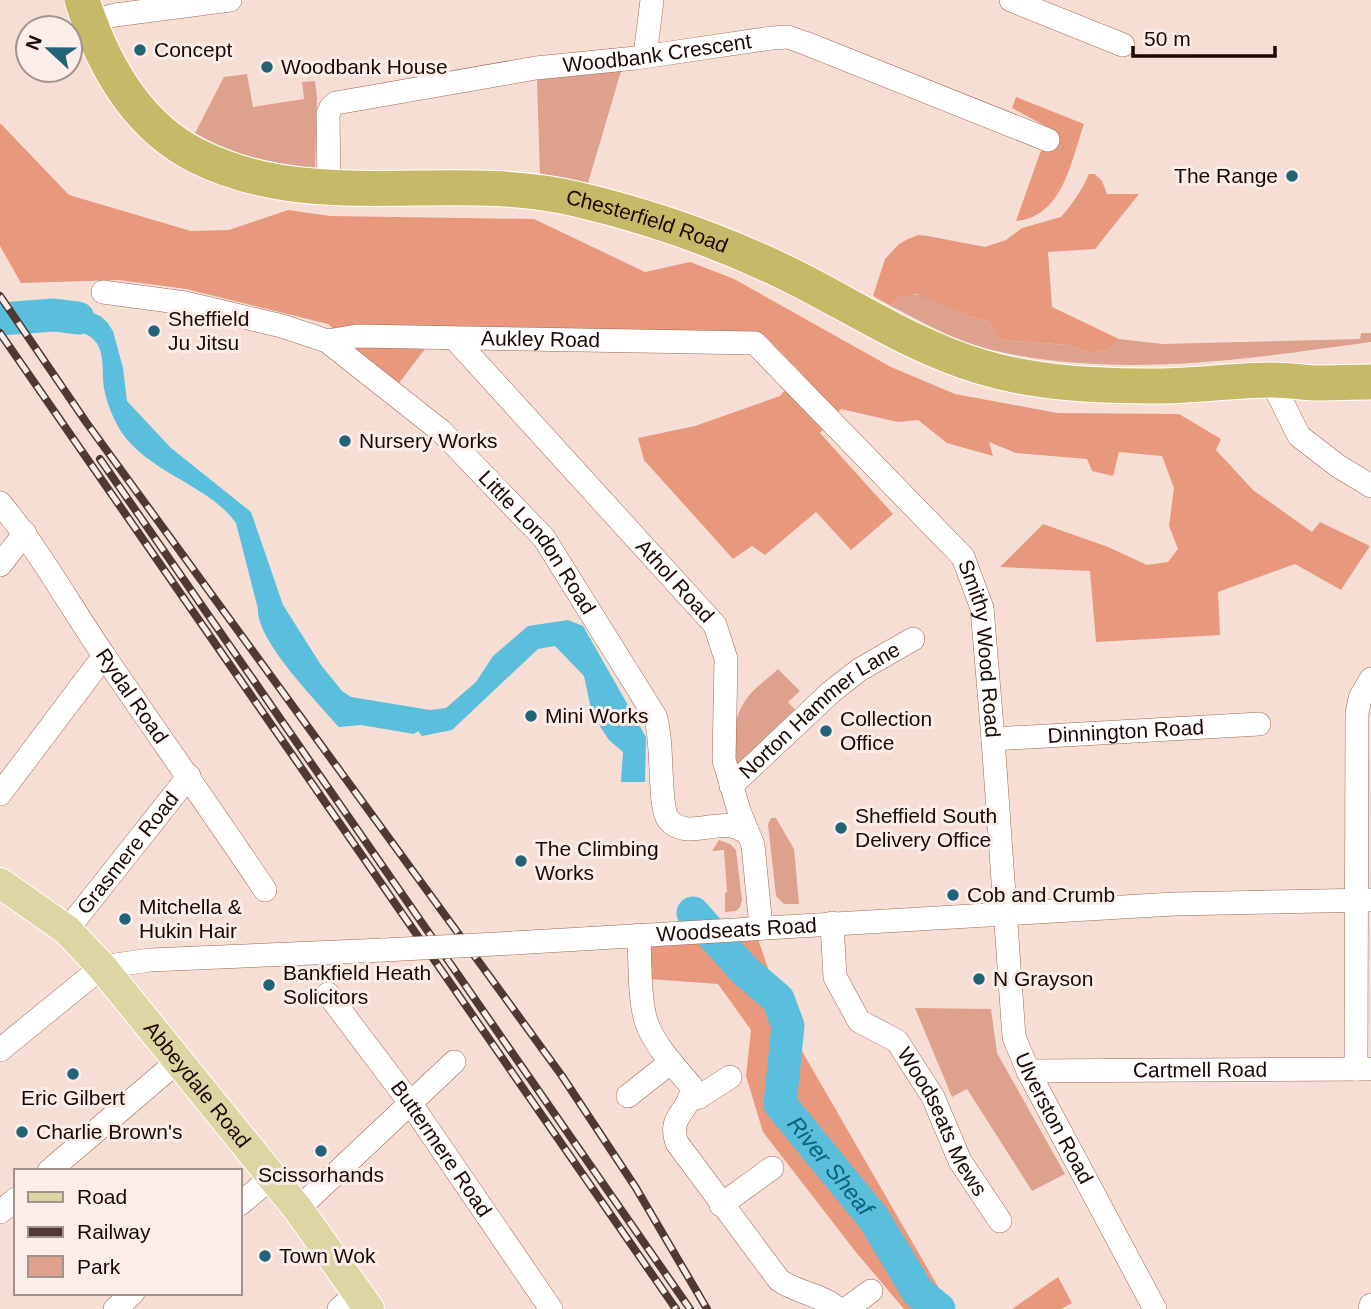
<svg xmlns="http://www.w3.org/2000/svg" width="1371" height="1309" font-family="Arial,sans-serif">
	<rect width="100%" height="100%" fill="#f7ded5"/>
	<!-- green -->
	<path fill="#dda18d" d="M622 68 585 193 540 176 537 80Z
		M247 74 253 107 304 99 302 82 315 81 317 97 315 168C282 171 224 150 195 133L224 77Z
		M909 294 925 296 969 316 989 322 995 335 1003 340 1068 345 1090 353 1103 350 1107 352 1119 339 1162 344 1360 339 1361 333H1371V342C1247 359 1112 380 988 349 954 340 922 322 891 306L900 297Z
		M778 669 800 691 788 702 798 713 738 767C731 746 732 720 745 701 752 689 768 679 778 669Z
		M771 818H776L794 849 799 904H784L776 896 768 824Z
		M719 840 730 844 736 850 742 900 740 907 736 911 725 912V893L727 892 724 850 712 851Z
		M915 1008 991 1009 997 1053 1065 1174 1032 1191 967 1089 952 1097Z"/>
	<!-- forest -->
	<path fill="#e7987d" d="M1016 97 1084 124C1071 161 1063 217 1016 221L1040 153 1053 130 1012 108Z
		M0 123 69 195 191 231 229 230 288 210 330 216 534 219 645 272 690 262 734 279 891 367 955 394 1057 413 1179 414 1221 439 1216 450 1253 490 1312 532 1320 522 1370 546 1341 590 1295 564 1218 592 1220 635 1096 642 1090 571 1000 567 1043 524 1108 547 1147 565 1168 562 1178 549 1169 526 1174 488 1162 456 1119 452 1113 476 1092 471 1087 459 1016 453 989 442 993 456 947 443 918 420 898 422 841 409 820 433 893 514 851 550 816 512 765 555 752 546 733 559 644 460 638 438 695 426 780 396 800 372 764 335 438 332 396 387 328 324 186 289 119 280 21 283 0 246Z
		M1089 174H1095L1102 181 1107 194H1139L1095 249 1048 252 1052 307 1119 339 1107 352 1103 350 1090 353 1068 345 1003 340 995 335 989 322 969 316 916 294 900 297 891 306 873 296 885 259 899 244 908 239 918 235 928 236 985 247 1006 240 1022 228 1061 217C1073 203 1082 190 1089 174Z
		M757 936 788 1027 951 1309H904L855 1251 763 1132 746 1076 751 1030 718 984 649 979 647 941Z
		M1058 1277 1072 1303 1061 1309H1012Z"/>
	<!-- water -->
	<path fill="#59bfdd" d="M50 303 86 310 100 316 107 322 113 331 123 368 127 401 171 448 251 512 283 605 321 665 342 691 351 697 430 710 446 708 476 682 493 656 528 626 568 620 583 626 646 737 645 782H621L623 752 609 740 601 728 590 704 584 676 555 646 538 649 452 730 422 736 418 731 414 734 361 725 339 727C318 703 256 640 258 609L236 523C209 485 151 474 122 433 113 419 107 404 104 388 102 376 104 362 100 350 93 327 62 329 43 330L27 306Z"/>
	<g fill="none" stroke-linecap="round" stroke-linejoin="round">
		<!-- river -->
		<g stroke="#59bfdd" stroke-width="33">
			<path d="M0 319 54 315 78 318"/>
			<path id="s1" d="M693 913 745 971 778 999 788 1026 780 1104 874 1219 918 1292 939 1309"/>
		</g>
		<defs>
			<g id="minor">
				<path d="M1011 0 1123 45"/>
				<path d="M89 22 115 15 230 0"/>
				<path d="M645 56 652 0"/>
				<path id="s2" d="M329 188 328 114 331 107 336 103 536 68 636 58 772 38 788 37 805 43 1048 140"/>
				<path id="s3" d="M103 292 185 303 282 326 327 341 441 431 544 538 655 716C664 741 658 805 668 819 683 839 712 822 732 826 737 827 742 830 747 833"/>
				<path id="s4" d="M455 339 715 625 726 659 724 760 739 811 753 845 761 927"/>
				<path id="s5" d="M327 341 357 336 755 343 963 557 982 608 993 739 1014 1037 1028 1071 1155 1309"/>
				<path d="M1271 380 1299 436 1338 466 1371 486"/>
				<path id="s6" d="M0 503C40 551 70 606 105 657 158 735 213 812 265 890"/>
				<path d="M0 565 25 533"/>
				<path id="s7" d="M993 739 1259 724"/>
				<path id="s8" d="M731 786 831 692 859 670 913 639"/>
				<path d="M0 794 104 656"/>
				<path id="s9" d="M832 923 835 977 859 1021 897 1041 933 1097 960 1161 1000 1221"/>
				<path id="s10" d="M67 930 189 776"/>
				<path d="M639 935C640 959 639 1002 647 1024 656 1047 676 1068 692 1087 690 1113 667 1115 677 1143L779 1280C797 1293 821 1294 838 1309"/>
				<path id="s11" d="M513 943 1174 904 1371 900"/>
				<path id="s12" d="M328 994 411 1104 551 1309"/>
				<path d="M0 1050 102 967 150 960 384 950"/>
				<path d="M1356 1069 1357 714 1360 698 1371 679"/>
				<path id="s13" d="M1028 1071 1368 1069"/>
				<path d="M628 1096 671 1062"/>
				<path d="M691 1099 699 1097 730 1077"/>
				<path d="M49 1171 178 1061"/>
				<path d="M240 1204 272 1177"/>
				<path d="M721 1205 772 1168"/>
				<path d="M298 1209 454 1062"/>
				<path d="M0 1212 16 1199"/>
				<path d="M115 1309 133 1293"/>
				<path d="M339 1309 358 1293"/>
				<path d="M846 1309 871 1291"/>
				<path d="M1370 1309 1371 1305"/>
			</g>
			<g id="major">
				<path id="s14" d="M0 883 67 930 102 967 298 1209 369 1309"/>
			</g>
			<g id="highway">
				<path id="s15" d="M82 0C102 63 135 125 197 156 315 215 451 169 576 199 648 216 723 242 790 275 853 306 913 347 982 367 1038 384 1100 386 1158 386 1196 386 1234 380 1272 380 1286 380 1300 382 1314 383 1333 383 1352 382 1371 382"/>
			</g>
		</defs>
		<!-- minor casing -->
		<use href="#minor" stroke="#9e6956" stroke-width="24"/>
		<!-- major casing -->
		<use href="#major" stroke="#fff" stroke-width="32"/>
		<!-- highway casing -->
		<use href="#highway" stroke="#fff" stroke-width="37"/>
		<!-- minor -->
		<use href="#minor" stroke="#fff" stroke-width="23"/>
		<!-- major -->
		<use href="#major" stroke="#ddd5a4" stroke-width="30"/>
		<!-- highway -->
		<use href="#highway" stroke="#c6b968" stroke-width="35"/>
		<defs>
			<path id="rail" d="M0 296 86 422 562 1076 636 1188 707 1309
				M0 333 676 1309
				M100 459 690 1309"/>
		</defs>
		<!-- rail casing -->
		<use href="#rail" stroke="#4e3933" stroke-width="8"/>
		<!-- rail -->
		<use href="#rail" stroke="#fbeeea" stroke-width="5" stroke-dasharray="16" stroke-linecap="butt"/>
		<defs>
			<path id="minor-bridge" d="M384 950 513 943"/>
		</defs>
		<!-- minor-bridge casing -->
		<use href="#minor-bridge" stroke="#9e6956" stroke-width="24" stroke-linecap="butt"/>
		<!-- minor-bridge -->
		<use href="#minor-bridge" stroke="#fff" stroke-width="23"/>
	</g>
	<!-- markers -->
	<g fill="#206476" stroke="#fbeeea" stroke-width="2.5">
		<circle cx="140" cy="50" r="7"/>
		<circle cx="267" cy="67" r="7"/>
		<circle cx="1292" cy="176" r="7"/>
		<circle cx="154" cy="331" r="7"/>
		<circle cx="345" cy="441" r="7"/>
		<circle cx="531" cy="716" r="7"/>
		<circle cx="826" cy="731" r="7"/>
		<circle cx="841" cy="828" r="7"/>
		<circle cx="521" cy="861" r="7"/>
		<circle cx="953" cy="895" r="7"/>
		<circle cx="125" cy="919" r="7"/>
		<circle cx="979" cy="979" r="7"/>
		<circle cx="269" cy="985" r="7"/>
		<circle cx="73" cy="1074" r="7"/>
		<circle cx="22" cy="1132" r="7"/>
		<circle cx="321" cy="1151" r="7"/>
		<circle cx="265" cy="1256" r="7"/>
	</g>
	<g text-anchor="middle" stroke-width="6" stroke-linejoin="round" paint-order="stroke">
		<!-- poi labels -->
		<g font-size="21" fill="#1d0904" stroke="#fbeeea" text-anchor="start">
			<text x="154" y="57">Concept</text>
			<text x="281" y="74">Woodbank House</text>
			<text x="1278" y="183" text-anchor="end">The Range</text>
			<text x="168" y="326">Sheffield<tspan x="168" dy="24">Ju Jitsu</tspan></text>
			<text x="359" y="448">Nursery Works</text>
			<text x="545" y="723">Mini Works</text>
			<text x="840" y="726">Collection<tspan x="840" dy="24">Office</tspan></text>
			<text x="855" y="823">Sheffield South<tspan x="855" dy="24">Delivery Office</tspan></text>
			<text x="535" y="856">The Climbing<tspan x="535" dy="24">Works</tspan></text>
			<text x="967" y="902">Cob and Crumb</text>
			<text x="139" y="914">Mitchella &amp;<tspan x="139" dy="24">Hukin Hair</tspan></text>
			<text x="283" y="980">Bankfield Heath<tspan x="283" dy="24">Solicitors</tspan></text>
			<text x="993" y="986">N Grayson</text>
			<text x="73" y="1105" text-anchor="middle">Eric Gilbert</text>
			<text x="36" y="1139">Charlie Brown's</text>
			<text x="321" y="1182" text-anchor="middle">Scissorhands</text>
			<text x="279" y="1263">Town Wok</text>
		</g>
		<!-- street labels -->
		<g font-size="21" fill="#1d0904" stroke="#fbeeea">
			<text dy="7" stroke="none"><textPath href="#s2" startOffset="413">Woodbank Crescent</textPath></text>
			<text dy="7" stroke="none"><textPath href="#s15" startOffset="658">Chesterfield Road</textPath></text>
			<text dy="7" stroke="none"><textPath href="#s5" startOffset="214">Aukley Road</textPath></text>
			<text dy="7" stroke="none"><textPath href="#s3" startOffset="523">Little London Road</textPath></text>
			<text dy="7" stroke="none"><textPath href="#s4" startOffset="327">Athol Road</textPath></text>
			<text dy="7" stroke="none"><textPath href="#s5" startOffset="821">Smithy Wood Road</textPath></text>
			<text dy="7" stroke="none"><textPath href="#s6" startOffset="234">Rydal Road</textPath></text>
			<text dy="7" stroke="none"><textPath href="#s8" startOffset="117">Norton Hammer Lane</textPath></text>
			<text dy="7" stroke="none"><textPath href="#s7" startOffset="133">Dinnington Road</textPath></text>
			<text dy="7" stroke="none"><textPath href="#s10" startOffset="98">Grasmere Road</textPath></text>
			<text dy="7" stroke="none"><textPath href="#s11" startOffset="224">Woodseats Road</textPath></text>
			<text dy="7" stroke="none"><textPath href="#s13" startOffset="172">Cartmell Road</textPath></text>
			<text dy="7" stroke="none"><textPath href="#s14" startOffset="284">Abbeydale Road</textPath></text>
			<text dy="7" stroke="none"><textPath href="#s5" startOffset="1302">Ulverston Road</textPath></text>
			<text dy="7" stroke="none"><textPath href="#s9" startOffset="240">Woodseats Mews</textPath></text>
			<text dy="7" stroke="none"><textPath href="#s12" startOffset="192">Buttermere Road</textPath></text>
		</g>
		<!-- water labels -->
		<g font-size="23" font-style="italic" fill="#0c6276" stroke="#fbeeea">
			<text dy="8" stroke="none"><textPath href="#s1" startOffset="308">River Sheaf</textPath></text>
		</g>
	</g>
	<!-- legend -->
	<rect x="14" y="1169" width="228" height="126" fill="#fbeeea" stroke="#a2928e" stroke-width="2"/>
	<rect x="28" y="1192" width="35" height="10" fill="#ddd5a4" stroke="#a2928e" stroke-width="2"/>
	<text x="77" y="1204" font-size="21" fill="#1d0904">Road</text>
	<rect x="28" y="1227" width="35" height="10" fill="#4e3933" stroke="#a2928e" stroke-width="2"/>
	<text x="77" y="1239" font-size="21" fill="#1d0904">Railway</text>
	<rect x="28" y="1256" width="35" height="21" fill="#dda18d" stroke="#a2928e" stroke-width="2"/>
	<text x="77" y="1274" font-size="21" fill="#1d0904">Park</text>
	<!-- north arrow -->
	<g transform="translate(49 49) rotate(292)"><circle r="33" fill="#fbeeea" stroke="#a2928e" stroke-width="2"/>
	<path d="M0-5L12 26L0 18L-12 26Z" fill="#206476"/>
	<text y="-10" font-size="19" font-weight="bold" text-anchor="middle" fill="#1d0904">N</text>
	</g>
	<!-- scale -->
	<path d="M1133 46v10h142v-10" fill="none" stroke="#1d0904" stroke-width="3.5"/>
	<text x="1144" y="46" font-size="21" fill="#1d0904" stroke="#fbeeea" stroke-width="5" paint-order="stroke">50 m</text>
</svg>
